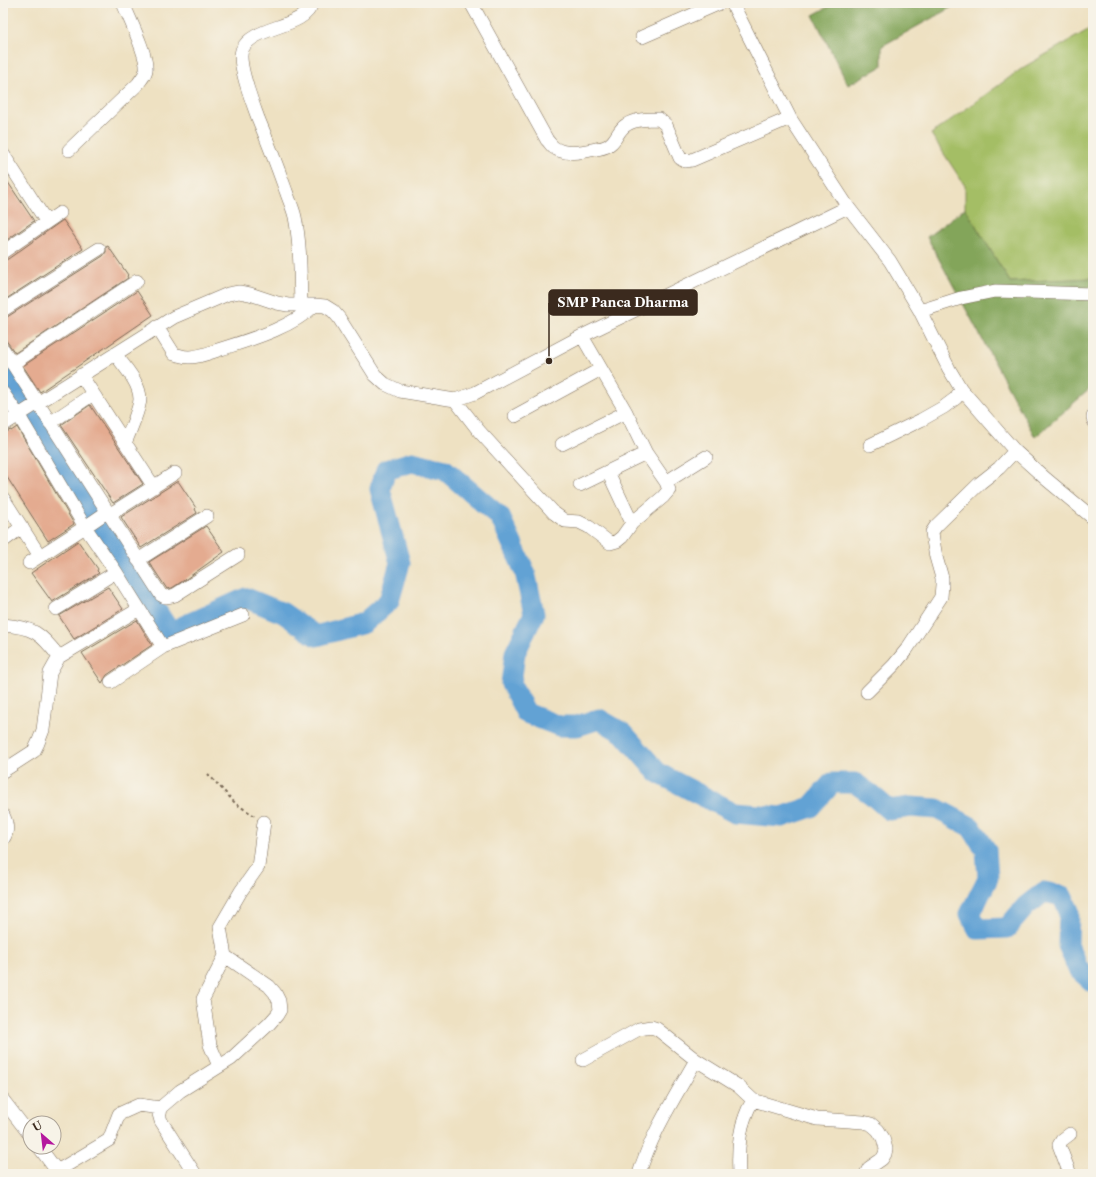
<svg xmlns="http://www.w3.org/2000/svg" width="1096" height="1177" font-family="'Libre Caslon Text',serif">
	<rect width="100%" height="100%" fill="#f7f3e8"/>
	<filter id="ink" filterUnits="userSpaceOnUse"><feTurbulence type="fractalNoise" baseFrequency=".025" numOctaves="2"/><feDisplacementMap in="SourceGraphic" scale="8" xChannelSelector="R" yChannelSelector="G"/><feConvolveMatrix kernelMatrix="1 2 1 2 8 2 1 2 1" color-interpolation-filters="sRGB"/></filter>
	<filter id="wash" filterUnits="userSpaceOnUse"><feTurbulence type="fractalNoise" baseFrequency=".012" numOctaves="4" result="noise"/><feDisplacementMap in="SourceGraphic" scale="16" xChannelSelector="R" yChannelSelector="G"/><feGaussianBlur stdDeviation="0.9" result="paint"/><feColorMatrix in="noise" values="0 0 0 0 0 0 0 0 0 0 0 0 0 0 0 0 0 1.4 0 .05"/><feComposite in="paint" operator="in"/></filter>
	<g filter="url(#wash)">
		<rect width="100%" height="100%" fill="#eee1c2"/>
		<!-- green -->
		<path fill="#a4be65" stroke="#707442" d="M1093 27V278L1010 282 965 208V186L931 134 1024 67Z"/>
		<!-- forest -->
		<path fill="#83a55a" stroke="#5f683c" d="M835 3H950L952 7 882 46V66L848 85 813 15Z
			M965 208 1010 282 1093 278V388H1091L1035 437 927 237Z"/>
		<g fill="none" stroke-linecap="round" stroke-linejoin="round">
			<!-- river -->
			<path stroke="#62a2d4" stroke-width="21" d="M3 372 170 632 246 598 283 613 316 636 364 623 389 601 400 563 380 489 386 470 412 462 445 470 500 517 525 572 534 614 515 653 511 684 526 713 559 726H577L599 719 623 733 658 773 735 813 782 817 811 807 832 783H855L872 795 889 810 911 807 937 809 971 827 986 850 988 878 970 914 978 929 1007 928 1026 906 1044 892 1062 896 1069 911 1068 945 1078 969 1093 982"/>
		</g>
		<g id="blocks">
			<!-- building -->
			<path fill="#e4ab90" d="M3 175 34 221 4 242 3 240Z
				M63 220 83 249 3 301V260L8 259Z
				M108 246 128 275 127 276 128 278 15 353 3 336V318L7 317 103 256 106 252V247Z
				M137 291 153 315 40 392 23 366Z
				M90 405 143 484 113 503 61 425Z
				M17 427 74 524 48 541 3 471V433L11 430V431Z
				M178 481 196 508 195 509 197 513 141 548 121 517Z
				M206 526 224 552 186 579 172 588 167 589 149 562Z
				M78 541 98 569 97 571 99 573 52 602 31 573Z
				M108 587 123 609 74 639 59 616Z
				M137 620 152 645 107 675 102 683 82 653Z"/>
		</g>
	</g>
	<g filter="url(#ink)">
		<use href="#blocks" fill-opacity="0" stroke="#7a6a57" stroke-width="1"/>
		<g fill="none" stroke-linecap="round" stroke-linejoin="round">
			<defs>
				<path id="lane" d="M1093 411C1089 416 1089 419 1093 425"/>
				<path id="street" d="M471 3 547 140C549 142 551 145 553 147 565 156 582 152 596 149 601 148 606 148 610 144 617 139 618 130 626 125 635 119 648 119 659 119L666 125 680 158 685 161 692 160 790 118
					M732 3 790 118 848 207 890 261 920 311 961 298 995 291 1093 294
					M642 37 720 3
					M69 150 138 84C141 79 145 76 146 70 148 56 129 18 123 3
					M3 154 46 221
					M3 252 60 213
					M301 305C300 276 301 246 295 217 293 208 289 200 286 191 277 166 268 142 258 118 253 104 237 64 242 50 252 25 305 29 312 3
					M3 310 99 249
					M920 311 949 369 961 389 1015 451 1046 479 1093 518
					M157 327 174 354C179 355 183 357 189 357 200 357 211 352 221 349 252 339 291 328 315 305
					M3 349 161 595C165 598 169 597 175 595L238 555
					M115 354C124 366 140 383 140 399 140 407 129 434 125 443
					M12 364 137 281
					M81 375 154 487
					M3 393 19 416 85 527 116 572 163 647
					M455 400 479 431 554 513 565 521 579 522 589 527 610 543 617 541 622 537 632 523 663 497 669 490 666 482 646 453 626 412 582 336
					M515 416 601 369
					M50 423 93 394
					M3 425 174 317 228 294 239 292 250 294 277 303 288 305H315L325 306 333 311 339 318 375 375 385 384 400 391 455 400 475 393 582 336 848 207
					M562 444 626 412
					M870 445 921 420 944 407 956 398 961 389
					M608 472 632 523
					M666 482 706 457
					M580 485 646 453
					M3 498 40 556
					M109 515 175 473
					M3 541 22 527
					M138 560 207 516
					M29 563 85 527 107 512
					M56 609 116 572
					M3 625C33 627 41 633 59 657
					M111 682 163 647 243 615
					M867 692 894 665 907 649 941 597 942 585V578L936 557 933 540 932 532 936 526 980 483 999 468 1015 451
					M3 771 34 751 38 743 43 730 50 673 59 657 139 609
					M3 815C7 823 9 831 3 839
					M583 1060 639 1029 651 1027 657 1029 696 1060 738 1086 753 1100 817 1119 849 1121 863 1122 871 1124 878 1130 883 1138 886 1149 885 1154 882 1159 869 1168 866 1174
					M219 1066 210 1045 203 999 225 956 220 927 241 891 258 867 264 822
					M3 1100 30 1135
					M39 1147 57 1171
					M54 1174 57 1171 109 1140 119 1114 139 1105 160 1108
					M195 1174 161 1121 159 1114 160 1108 180 1091 231 1059 269 1024 277 1015 280 1010 279 1001 275 993 269 986 225 956
					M639 1174C651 1134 675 1097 696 1060
					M739 1174C738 1155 738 1135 745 1117 747 1111 750 1105 753 1100
					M1070 1174 1059 1145 1062 1140 1070 1134"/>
			</defs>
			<!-- lane casing -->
			<use href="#lane" stroke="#7a6a57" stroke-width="8"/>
			<!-- street casing -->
			<use href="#street" stroke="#7a6a57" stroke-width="14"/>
			<!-- path -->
			<path stroke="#7a6a57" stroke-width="2" stroke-dasharray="3 3" stroke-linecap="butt" d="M208 774 236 804 255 816"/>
			<!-- lane -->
			<use href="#lane" stroke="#fff" stroke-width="7"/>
			<!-- street -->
			<use href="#street" stroke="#fff" stroke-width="13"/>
		</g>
	</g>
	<!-- callouts -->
	<path fill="none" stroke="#3b2a1e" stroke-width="1.5" d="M549 361L549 303"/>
	<circle fill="#3b2a1e" stroke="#f7f3e8" stroke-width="1.5" cx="549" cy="361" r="4"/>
	<rect fill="#3b2a1e" stroke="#3b2a1e" stroke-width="1.5" x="549" y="290" width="148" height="25" rx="4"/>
	<g font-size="13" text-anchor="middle" font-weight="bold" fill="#fff">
		<text x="623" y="307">SMP Panca Dharma</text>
	</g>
	<!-- margin -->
	<rect width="1096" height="1177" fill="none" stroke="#f7f3e8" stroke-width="16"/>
	<!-- north arrow -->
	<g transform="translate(42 1135) rotate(332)"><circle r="19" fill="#f7f3e8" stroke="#aca397"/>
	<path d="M0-3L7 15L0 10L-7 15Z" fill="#b5179e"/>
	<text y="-6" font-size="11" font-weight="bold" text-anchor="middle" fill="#3b2a1e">U</text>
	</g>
</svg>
